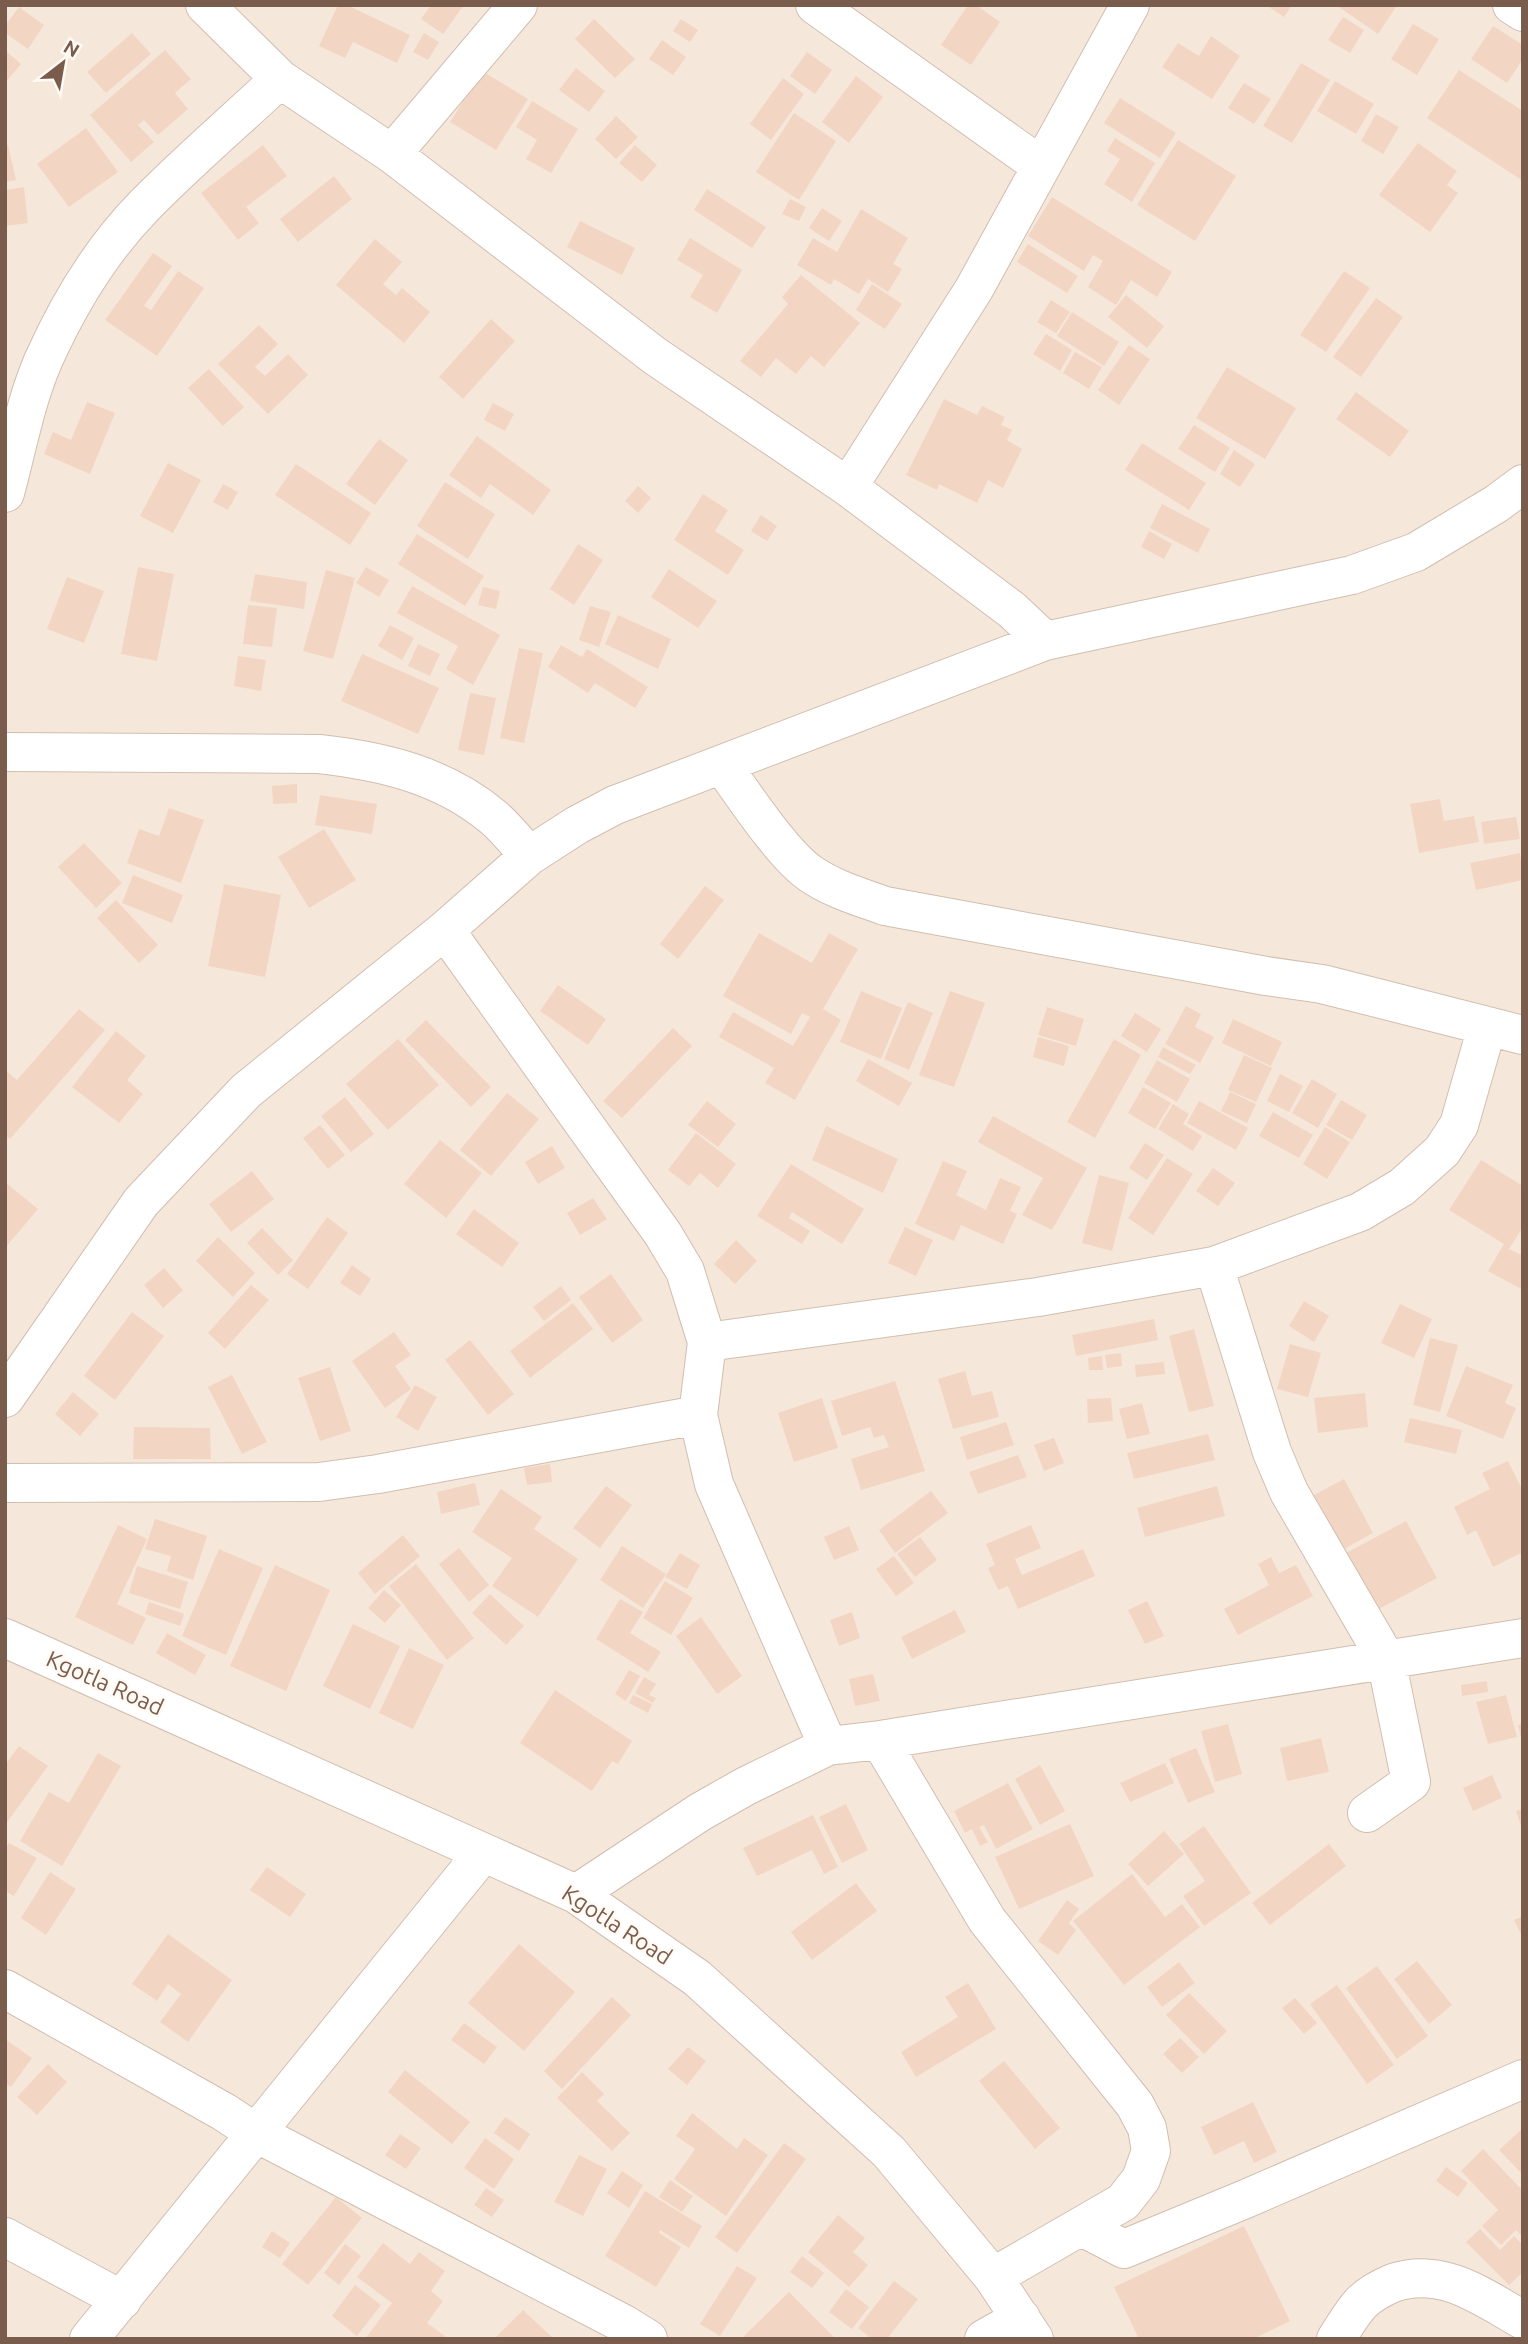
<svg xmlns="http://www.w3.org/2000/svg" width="1528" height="2344" font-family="Ubuntu,sans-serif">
	<rect width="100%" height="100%" fill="#fdf6ec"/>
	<!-- residential -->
	<path fill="#f5e8da" d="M5 5H1523V2339H5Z"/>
	<!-- building -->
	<path fill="#f3d5c3" d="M338 5H347L410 35 397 63 353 42 345 58 319 46Z
		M431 5H464L443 34 421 19Z
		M968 5H976L1000 22 971 65 941 45Z
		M1266 5H1292L1284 17Z
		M1340 5H1394L1396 7 1378 34 1339 7Z
		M19 7 44 25 28 49 5 33V26Z
		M1343 17 1364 30 1350 53 1328 40Z
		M594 19 635 59 615 78 575 39Z
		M681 19 698 30 690 42 673 31Z
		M1413 24 1439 39 1417 75 1391 59Z
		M1493 26 1523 45V59L1507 83 1471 59Z
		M132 33 151 54 106 93 87 72Z
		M424 33 439 42 428 60 413 52Z
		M1211 36 1240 56 1212 99 1162 67 1178 43 1199 56Z
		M662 40 686 57 673 75 649 59Z
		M5 50 21 64 5 83Z
		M165 50 191 79 175 93 188 109 158 135 144 120 138 125 154 142 131 162 90 115Z
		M807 52 832 70 815 94 790 76Z
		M1301 63 1330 80 1292 143 1263 126Z
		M576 68 605 91 589 112 559 90Z
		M1459 70 1523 111V181L1427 118Z
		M482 71 528 99 496 150 450 122Z
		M856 76 883 97 849 143 822 122Z
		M783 78 804 94 771 140 750 124Z
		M1335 81 1374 104 1356 134 1317 111Z
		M1244 83 1271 99 1254 124 1228 108Z
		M1120 98 1176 133 1160 158 1104 123Z
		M532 101 578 129 551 173 526 159 537 140 516 127Z
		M794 113 836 141 799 200 756 172Z
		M1376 114 1399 127 1383 154 1361 141Z
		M616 116 638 137 616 159 595 139Z
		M86 128 118 172 69 207 37 164Z
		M1115 138 1155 163 1132 202 1104 184 1120 159 1107 151Z
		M1178 140 1236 176 1195 241 1137 205Z
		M1418 143 1457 171 1447 185 1458 193 1430 232 1379 195Z
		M5 145H8L16 180 5 182Z
		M263 145 287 176 246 207 259 223 238 240 201 193Z
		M635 145 657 165 642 182 619 163Z
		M334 176 352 199 298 242 280 219Z
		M24 187 28 223 5 226V190Z
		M707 189 766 227 752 248 694 210Z
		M1052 197 1172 272 1157 297 1131 280 1116 305 1088 287 1103 261 1093 255 1084 271 1028 236Z
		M790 199 806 207 799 221 782 214Z
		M822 208 842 221 829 241 809 228Z
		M861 209 908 238 893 264 902 269 888 292 868 279 859 294 834 279 831 285 797 265 813 238 837 252Z
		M580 221 635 248 622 275 567 247Z
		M690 238 742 270 717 313 690 297 703 275 677 260Z
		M375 239 402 262 383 284 396 295 402 288 430 312 404 343 336 285Z
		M1028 244 1078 276 1067 293 1017 262Z
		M153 253 172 266 144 306 151 310 178 271 204 288 157 356 105 320Z
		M1344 271 1370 288 1326 352 1300 335Z
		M801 275 860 323 824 367 811 356 796 374 776 358 761 377 740 361 788 304 782 297Z
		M872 284 902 304 885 329 856 310Z
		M1126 295 1164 326 1147 348 1108 317Z
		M1376 298 1403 317 1361 377 1333 357Z
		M1051 300 1070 312 1056 333 1037 322Z
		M1072 312 1119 342 1104 366 1057 336Z
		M491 319 515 341 463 399 439 377Z
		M259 325 278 344 255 367 265 376 288 354 308 375 268 414 218 364Z
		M1046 334 1072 350 1060 371 1033 354Z
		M1129 345 1150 359 1119 405 1098 390Z
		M1075 352 1102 367 1089 389 1063 373Z
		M1227 367 1296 408 1265 459 1196 418Z
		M209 369 244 407 223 426 188 388Z
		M1356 392 1409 431 1390 457 1336 419Z
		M944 399 977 415 982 406 1005 417 1001 425 1012 430 1007 440 1022 449 1003 488 988 480 977 503 939 484 937 490 906 475Z
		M87 402 115 413 90 474 44 454 53 432 71 440Z
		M493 403 514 414 505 431 484 420Z
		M1194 425 1230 448 1215 472 1178 449Z
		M477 436 551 490 533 515 490 484 481 498 449 475Z
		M379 439 408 460 375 505 346 484Z
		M1142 443 1206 483 1189 510 1125 470Z
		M1234 450 1255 464 1240 487 1220 474Z
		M168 463 201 480 173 533 140 516Z
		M296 464 371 513 350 545 275 495Z
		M445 482 495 514 468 559 417 526Z
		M223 484 238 492 228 510 213 502Z
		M638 486 651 498 638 513 625 501Z
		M703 494 728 510 715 531 744 550 728 575 674 540Z
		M1162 504 1210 529 1198 553 1150 528Z
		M761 515 777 526 767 541 751 531Z
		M1149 531 1172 544 1164 559 1141 547Z
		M417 534 484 576 465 606 398 564Z
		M578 544 603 560 574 605 550 589Z
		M138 567 174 574 157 661 121 654Z
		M366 567 389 580 379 597 356 583Z
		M669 569 717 601 698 628 651 597Z
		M326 570 355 578 333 659 303 651Z
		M255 574 307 582 304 609 250 601Z
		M67 577 104 591 84 643 47 629Z
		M412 586 500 635 473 685 446 669 458 646 397 613Z
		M483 587 500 591 496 609 478 605Z
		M248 605 277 608 272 647 243 644Z
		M590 606 611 612 599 647 579 640Z
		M618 615 671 639 658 669 605 644Z
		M390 625 414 638 402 660 378 646Z
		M418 644 440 654 430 676 408 666Z
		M561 645 582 657 587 649 648 687 635 708 595 683 588 693 548 667Z
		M519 648 543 653 524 743 500 738Z
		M362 654 439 688 418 734 341 701Z
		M238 656 266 660 261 691 234 686Z
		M470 693 496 698 484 755 458 750Z
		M297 784V803L273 804 272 786Z
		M320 795 377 804 372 834 315 825Z
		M1440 799 1444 821 1474 816 1479 842 1419 853 1410 804Z
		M169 808 204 820 181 883 127 863 139 829 159 836Z
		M1516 817 1520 839 1484 844 1481 822Z
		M324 829 356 880 309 908 278 857Z
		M84 843 122 883 96 908 58 867Z
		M1520 853 1523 880 1476 890 1470 863Z
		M133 875 183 895 172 923 122 903Z
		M224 884 281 895 265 977 208 966Z
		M705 886 724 900 678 959 660 944Z
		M116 900 158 945 139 963 97 918Z
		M759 933 812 963 829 933 858 949 823 1009 841 1020 795 1100 765 1083 774 1068 719 1037 733 1012 793 1046 810 1017 802 1013 791 1034 723 996Z
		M558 985 606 1019 588 1045 540 1011Z
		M861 991 902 1008 881 1059 840 1042Z
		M950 991 985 1003 954 1087 919 1075Z
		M908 1002 933 1013 909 1070 884 1059Z
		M1186 1006 1201 1014 1195 1027 1214 1037 1200 1063 1165 1044Z
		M1047 1007 1084 1019 1076 1046 1038 1035Z
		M79 1009 105 1030 10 1139 5 1135V1070L17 1080Z
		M1135 1013 1161 1029 1147 1052 1121 1036Z
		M1233 1019 1282 1042 1271 1066 1222 1043Z
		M426 1020 491 1087 471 1107 405 1040Z
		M673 1028 692 1046 622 1118 603 1101Z
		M116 1031 146 1056 127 1080 143 1094 119 1123 72 1087Z
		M1038 1037 1069 1046 1064 1066 1033 1057Z
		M398 1039 439 1085 388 1130 346 1084Z
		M1114 1039 1141 1055 1095 1138 1067 1122Z
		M1163 1047 1196 1065 1190 1074 1158 1057Z
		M1244 1055 1272 1068 1256 1102 1228 1090Z
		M868 1059 912 1083 899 1106 856 1081Z
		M1157 1060 1190 1079 1177 1102 1144 1083Z
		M1280 1074 1303 1086 1289 1112 1267 1101Z
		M1312 1079 1337 1094 1318 1128 1292 1113Z
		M1143 1087 1171 1103 1155 1129 1128 1113Z
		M1230 1092 1256 1104 1247 1123 1221 1111Z
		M507 1093 539 1119 491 1176 460 1150Z
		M345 1097 374 1134 351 1152 321 1116Z
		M1341 1100 1367 1115 1352 1140 1326 1125Z
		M707 1101 736 1124 718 1147 688 1125Z
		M1199 1101 1248 1128 1236 1150 1187 1123Z
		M1173 1104 1189 1114 1183 1124 1202 1136 1193 1151 1158 1129Z
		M1273 1112 1313 1135 1299 1158 1259 1136Z
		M993 1116 1087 1168 1052 1230 1022 1215 1043 1178 978 1142Z
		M320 1125 345 1155 328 1169 303 1138Z
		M826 1126 898 1159 883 1193 812 1160Z
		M1325 1127 1350 1142 1327 1179 1303 1164Z
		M696 1133 736 1164 718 1188 700 1173 689 1186 668 1170Z
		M440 1140 482 1173 446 1218 404 1184Z
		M1145 1143 1164 1155 1147 1180 1129 1168Z
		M552 1146 565 1168 538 1184 525 1162Z
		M1167 1158 1193 1174 1153 1235 1128 1218Z
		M1481 1160 1523 1186V1227L1509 1249 1523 1256V1290L1488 1271 1504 1244 1449 1210Z
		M943 1161 967 1171 956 1195 986 1210 1000 1178 1021 1187 1010 1211 1017 1214 1003 1244 961 1225 954 1241 915 1224Z
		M791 1164 864 1209 842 1244 792 1212 789 1218 810 1231 802 1244 757 1216Z
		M1213 1168 1235 1183 1218 1206 1196 1191Z
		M252 1171 274 1199 231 1232 209 1204Z
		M1099 1175 1129 1183 1112 1251 1082 1243Z
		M5 1182 38 1209 5 1248Z
		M593 1198 607 1219 580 1235 567 1213Z
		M474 1209 519 1243 502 1267 456 1234Z
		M327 1217 348 1233 308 1289 287 1274Z
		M905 1227 933 1240 916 1276 888 1263Z
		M262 1228 293 1260 278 1275 247 1243Z
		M218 1237 255 1273 233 1297 196 1261Z
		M736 1240 757 1261 735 1284 714 1264Z
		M352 1265 371 1279 360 1296 340 1283Z
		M164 1268 183 1290 163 1308 144 1285Z
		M611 1274 643 1320 612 1343 579 1297Z
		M251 1285 269 1300 225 1349 208 1333Z
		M561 1286 571 1300 544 1321 533 1307Z
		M1304 1301 1329 1316 1314 1342 1289 1326Z
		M573 1303 593 1329 530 1378 510 1351Z
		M1400 1304 1432 1319 1414 1358 1381 1343Z
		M132 1312 164 1336 115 1400 84 1376Z
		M1154 1319 1158 1340 1076 1356 1072 1335Z
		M1194 1329 1214 1406 1189 1412 1169 1336Z
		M394 1332 411 1355 395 1366 411 1389 385 1408 352 1361Z
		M1430 1338 1458 1345 1440 1412 1413 1405Z
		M470 1340 514 1394 488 1415 445 1360Z
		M1290 1344 1321 1353 1308 1397 1277 1389Z
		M1121 1353 1122 1366 1107 1368 1105 1355Z
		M1102 1356 1103 1370H1089L1088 1358Z
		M1164 1362 1165 1374 1136 1377 1135 1365Z
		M1466 1366 1513 1385 1505 1403 1516 1408 1503 1439 1446 1416Z
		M330 1367 351 1431 320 1441 298 1378Z
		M965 1371 972 1396 992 1391 999 1417 953 1429 938 1379Z
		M232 1375 267 1442 242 1454 208 1387Z
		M895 1381 925 1471 861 1490 851 1459 889 1447 884 1435 874 1438 870 1427 842 1436 831 1401Z
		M415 1385 437 1397 418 1431 396 1417Z
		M73 1392 99 1414 80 1436 55 1414Z
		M1365 1393 1368 1427 1318 1433 1314 1398Z
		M822 1398 838 1448 794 1462 778 1413Z
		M1111 1398 1113 1421 1088 1423 1087 1399Z
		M1142 1403 1150 1434 1127 1439 1119 1409Z
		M1410 1418 1462 1430 1456 1454 1404 1442Z
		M1006 1422 1014 1445 967 1460 960 1437Z
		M134 1427 210 1428 211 1459H133Z
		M1208 1434 1215 1460 1134 1479 1127 1453Z
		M1054 1438 1064 1463 1044 1471 1034 1445Z
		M1018 1455 1027 1477 978 1494 969 1472Z
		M1508 1461 1523 1491V1552L1493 1567 1476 1530 1467 1535 1454 1507 1490 1489 1482 1473Z
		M550 1464 552 1482 527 1485 524 1468Z
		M1344 1479 1373 1533 1344 1549 1314 1495Z
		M475 1483 480 1505 441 1514 437 1492Z
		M606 1486 632 1505 600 1548 573 1528Z
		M1217 1486 1225 1516 1145 1537 1137 1508Z
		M501 1489 542 1517 534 1529 578 1559 538 1617 492 1586 512 1558 472 1532Z
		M931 1491 948 1513 895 1553 879 1530Z
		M155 1519 207 1536 193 1580 167 1571 171 1556 145 1549Z
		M1406 1521 1437 1578 1377 1610 1346 1553Z
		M118 1525 147 1539 117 1604 146 1618 133 1645 75 1617Z
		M1031 1525 1041 1548 1015 1559 1022 1575 1083 1549 1095 1576 1018 1609 1008 1586 998 1590 988 1568 995 1565 986 1544Z
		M849 1526 859 1550 834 1560 824 1537Z
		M403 1535 420 1556 375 1594 358 1573Z
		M920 1537 937 1560 915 1577 897 1554Z
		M622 1546 666 1574 643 1608 600 1580Z
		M459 1548 489 1585 469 1602 439 1564Z
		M219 1549 263 1568 226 1655 182 1636Z
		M680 1553 700 1565 687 1589 665 1577Z
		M894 1556 914 1583 896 1596 876 1569Z
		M1271 1557 1279 1573 1296 1565 1313 1596 1238 1635 1224 1609 1269 1585 1258 1564Z
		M416 1564 474 1638 447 1660 389 1586Z
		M275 1565 330 1590 286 1691 230 1666Z
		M137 1566 188 1582 180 1609 129 1593Z
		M665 1581 693 1598 671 1635 643 1618Z
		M384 1590 401 1605 385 1623 368 1608Z
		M490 1594 524 1626 506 1645 472 1613Z
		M620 1599 643 1612 630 1633 661 1652 648 1672 596 1639Z
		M1147 1601 1164 1636 1145 1644 1128 1610Z
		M149 1602 184 1614 180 1626 145 1614Z
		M955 1610 966 1632 912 1659 901 1637Z
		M852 1612 860 1638 839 1646 830 1620Z
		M701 1617 742 1676 717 1694 676 1636Z
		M353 1624 400 1646 370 1709 323 1686Z
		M167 1633 206 1655 195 1675 156 1653Z
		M409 1648 444 1665 413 1729 379 1713Z
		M629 1670 640 1676 626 1701 615 1694Z
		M873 1674 880 1701 855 1706 849 1679Z
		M644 1677 656 1684 649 1695 656 1698 653 1703 635 1693Z
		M1487 1681 1488 1692 1462 1696 1461 1685Z
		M555 1690 632 1741 618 1764 612 1761 592 1791 520 1743Z
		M633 1695 652 1704 648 1713 629 1703Z
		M1506 1695 1517 1737 1488 1744 1476 1702Z
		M1228 1724 1242 1774 1215 1782 1201 1731Z
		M1523 1724V1741L1522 1742 1518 1725Z
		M1321 1738 1329 1772 1287 1781 1280 1748Z
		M19 1746 48 1766 5 1825V1765Z
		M1196 1748 1215 1792 1188 1803 1169 1759Z
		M98 1753 121 1766 62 1866 20 1841 49 1792 69 1803Z
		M1165 1763 1174 1783 1130 1802 1120 1783Z
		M1040 1765 1065 1811 1040 1825 1015 1779Z
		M1492 1775 1502 1798 1473 1811 1463 1788Z
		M1008 1783 1033 1829 996 1849 984 1825 979 1827 988 1842 980 1846 972 1829 965 1833 954 1811Z
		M846 1804 868 1850 842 1863 819 1817Z
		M1523 1809V1829H1522L1516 1811Z
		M813 1815 838 1867 824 1874 812 1850 757 1876 743 1848Z
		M1070 1824 1094 1876 1019 1909 995 1857Z
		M1204 1826 1251 1893 1204 1926 1183 1896 1205 1881 1179 1844Z
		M1164 1831 1184 1854 1148 1886 1128 1864Z
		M9 1843 37 1858 14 1896 5 1891V1850Z
		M1329 1844 1346 1866 1270 1925 1252 1903Z
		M267 1867 306 1894 290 1917 250 1890Z
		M50 1872 76 1889 46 1935 21 1918Z
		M1132 1874 1165 1917 1182 1904 1200 1927 1124 1985 1073 1921Z
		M856 1883 877 1911 812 1960 791 1932Z
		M1067 1900 1079 1909 1069 1923 1076 1930 1058 1955 1038 1941Z
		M1523 1916V1938L1514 1920Z
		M168 1934 232 1980 188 2042 160 2022 181 1994 168 1984 157 2001 132 1984Z
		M519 1944 575 1992 524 2051 468 2003Z
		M1417 1961 1452 2005 1429 2024 1394 1979Z
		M1179 1962 1195 1983 1162 2007 1147 1987Z
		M1377 1966 1428 2036 1397 2059 1346 1988Z
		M968 1983 996 2029 916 2077 901 2052 958 2017 945 1997Z
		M1337 1985 1394 2065 1367 2084 1310 2004Z
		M1189 1993 1227 2031 1204 2054 1166 2015Z
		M612 1997 631 2015 562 2089 544 2071Z
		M1295 1998 1317 2023 1304 2034 1282 2008Z
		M464 2023 497 2047 484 2064 451 2040Z
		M1180 2038 1199 2057 1182 2073 1163 2054Z
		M5 2039 32 2058 11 2087 5 2083Z
		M688 2047 706 2061 687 2085 668 2069Z
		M1004 2061 1060 2128 1035 2149 979 2081Z
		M48 2064 67 2082 37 2115 17 2097Z
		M405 2070 470 2122 452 2144 388 2092Z
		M582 2072 604 2094 597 2101 630 2133 612 2151 557 2098Z
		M1253 2102 1277 2152 1254 2163 1244 2141 1214 2155 1201 2127Z
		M692 2113 737 2149 744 2138 768 2155 726 2216 674 2179 695 2149 676 2136Z
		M505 2117 530 2134 519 2151 494 2133Z
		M1523 2128V2175L1499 2150Z
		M400 2134 421 2148 406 2169 385 2155Z
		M485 2138 514 2159 494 2189 464 2168Z
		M784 2143 806 2159 737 2253 715 2237Z
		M1483 2149 1523 2191V2237L1516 2230 1501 2245 1482 2226 1498 2210 1461 2171Z
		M579 2155 607 2169 583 2216 554 2202Z
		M1446 2167 1468 2183 1458 2197 1436 2181Z
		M622 2171 643 2185 629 2208 607 2193Z
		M670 2180 693 2196 682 2212 659 2197Z
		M486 2188 504 2200 492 2217 474 2205Z
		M645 2191 702 2226 689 2248 660 2230 659 2233 681 2247 656 2287 605 2256Z
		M336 2197 362 2218 308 2285 282 2264Z
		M838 2215 865 2238 853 2252 868 2265 849 2287 808 2252Z
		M1244 2226 1290 2321 1253 2339H1139L1114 2287Z
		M1480 2229 1500 2250 1514 2236 1523 2245V2272L1509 2285 1466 2242Z
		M272 2231 290 2243 280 2258 262 2247Z
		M383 2243 410 2264 419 2252 445 2271 431 2291 443 2301 427 2323 445 2336 443 2339H365L392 2303 357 2277Z
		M345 2244 361 2256 339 2285 324 2273Z
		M802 2256 824 2273 812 2288 790 2272Z
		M737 2266 757 2278 720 2336 700 2324Z
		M894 2281 918 2299 887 2339H872L858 2328Z
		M355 2285 381 2305 357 2336 332 2316Z
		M846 2289 869 2307 852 2329 829 2312Z
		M789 2292 836 2339H741Z
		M523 2310 554 2339H494Z"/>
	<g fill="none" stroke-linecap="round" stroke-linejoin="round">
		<defs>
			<path id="minor" d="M205 5 280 79 392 154 655 356 848 487 1012 610 1045 641
				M815 5 1041 166
				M1512 5 1523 12
				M392 154 518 5
				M848 487 974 289 1130 5
				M5 493C17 449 25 403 43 361 68 305 102 249 144 206 187 162 235 121 280 79
				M5 752 319 754C382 761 443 775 493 817 506 828 518 843 529 856
				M722 765C744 795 782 854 811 874 833 889 860 897 885 906L1266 976 1322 984 1523 1035
				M445 930 663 1234 685 1271 707 1342 698 1415 714 1484 828 1746
				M1214 1266 1272 1452 1289 1492 1386 1659 1411 1782 1367 1813
				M707 1342 1038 1297 1214 1266 1360 1212 1402 1187 1442 1151 1459 1125 1487 1027
				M5 1398 141 1202 246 1091 445 930 529 856 577 825 615 805 1045 641 1352 575 1416 552 1496 504 1523 484
				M5 1483 319 1482 378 1474 698 1415
				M5 1638 576 1894 697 1978 889 2152 993 2277 1034 2339
				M880 1740 987 1920 1135 2105 1147 2128 1151 2151 1141 2179 1123 2202 993 2277
				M576 1894 700 1812 746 1786 828 1746 880 1740 1523 1638
				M5 1989 224 2112 256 2133 622 2323 648 2339
				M1082 2227 1124 2249 1243 2200 1523 2079
				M5 2237 122 2300
				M89 2339 483 1853
				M984 2339 1021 2318
				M1336 2339C1344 2327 1351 2314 1361 2303 1370 2294 1381 2288 1393 2283 1442 2266 1482 2297 1523 2320"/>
		</defs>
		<!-- minor casing -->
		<use href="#minor" stroke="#d1beb0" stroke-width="40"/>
		<!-- minor -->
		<use href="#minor" stroke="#fff" stroke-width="38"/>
	</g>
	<g text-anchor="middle" stroke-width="5" stroke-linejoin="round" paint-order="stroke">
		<!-- street labels -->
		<g font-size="23" fill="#7a5c4d" stroke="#fffaf3">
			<text transform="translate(105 1683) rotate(24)" y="8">Kgotla Road</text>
			<text transform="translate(617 1925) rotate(33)" y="8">Kgotla Road</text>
		</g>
	</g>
	<!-- border -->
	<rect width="1528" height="2344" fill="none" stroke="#7a5c4d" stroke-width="14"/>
	<!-- north arrow -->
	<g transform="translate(63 63) rotate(31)" stroke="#fffaf3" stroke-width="5" paint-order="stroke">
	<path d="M0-5L12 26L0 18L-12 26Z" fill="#7a5c4d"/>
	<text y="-10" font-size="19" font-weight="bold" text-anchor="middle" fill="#7a5c4d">N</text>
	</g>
</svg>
